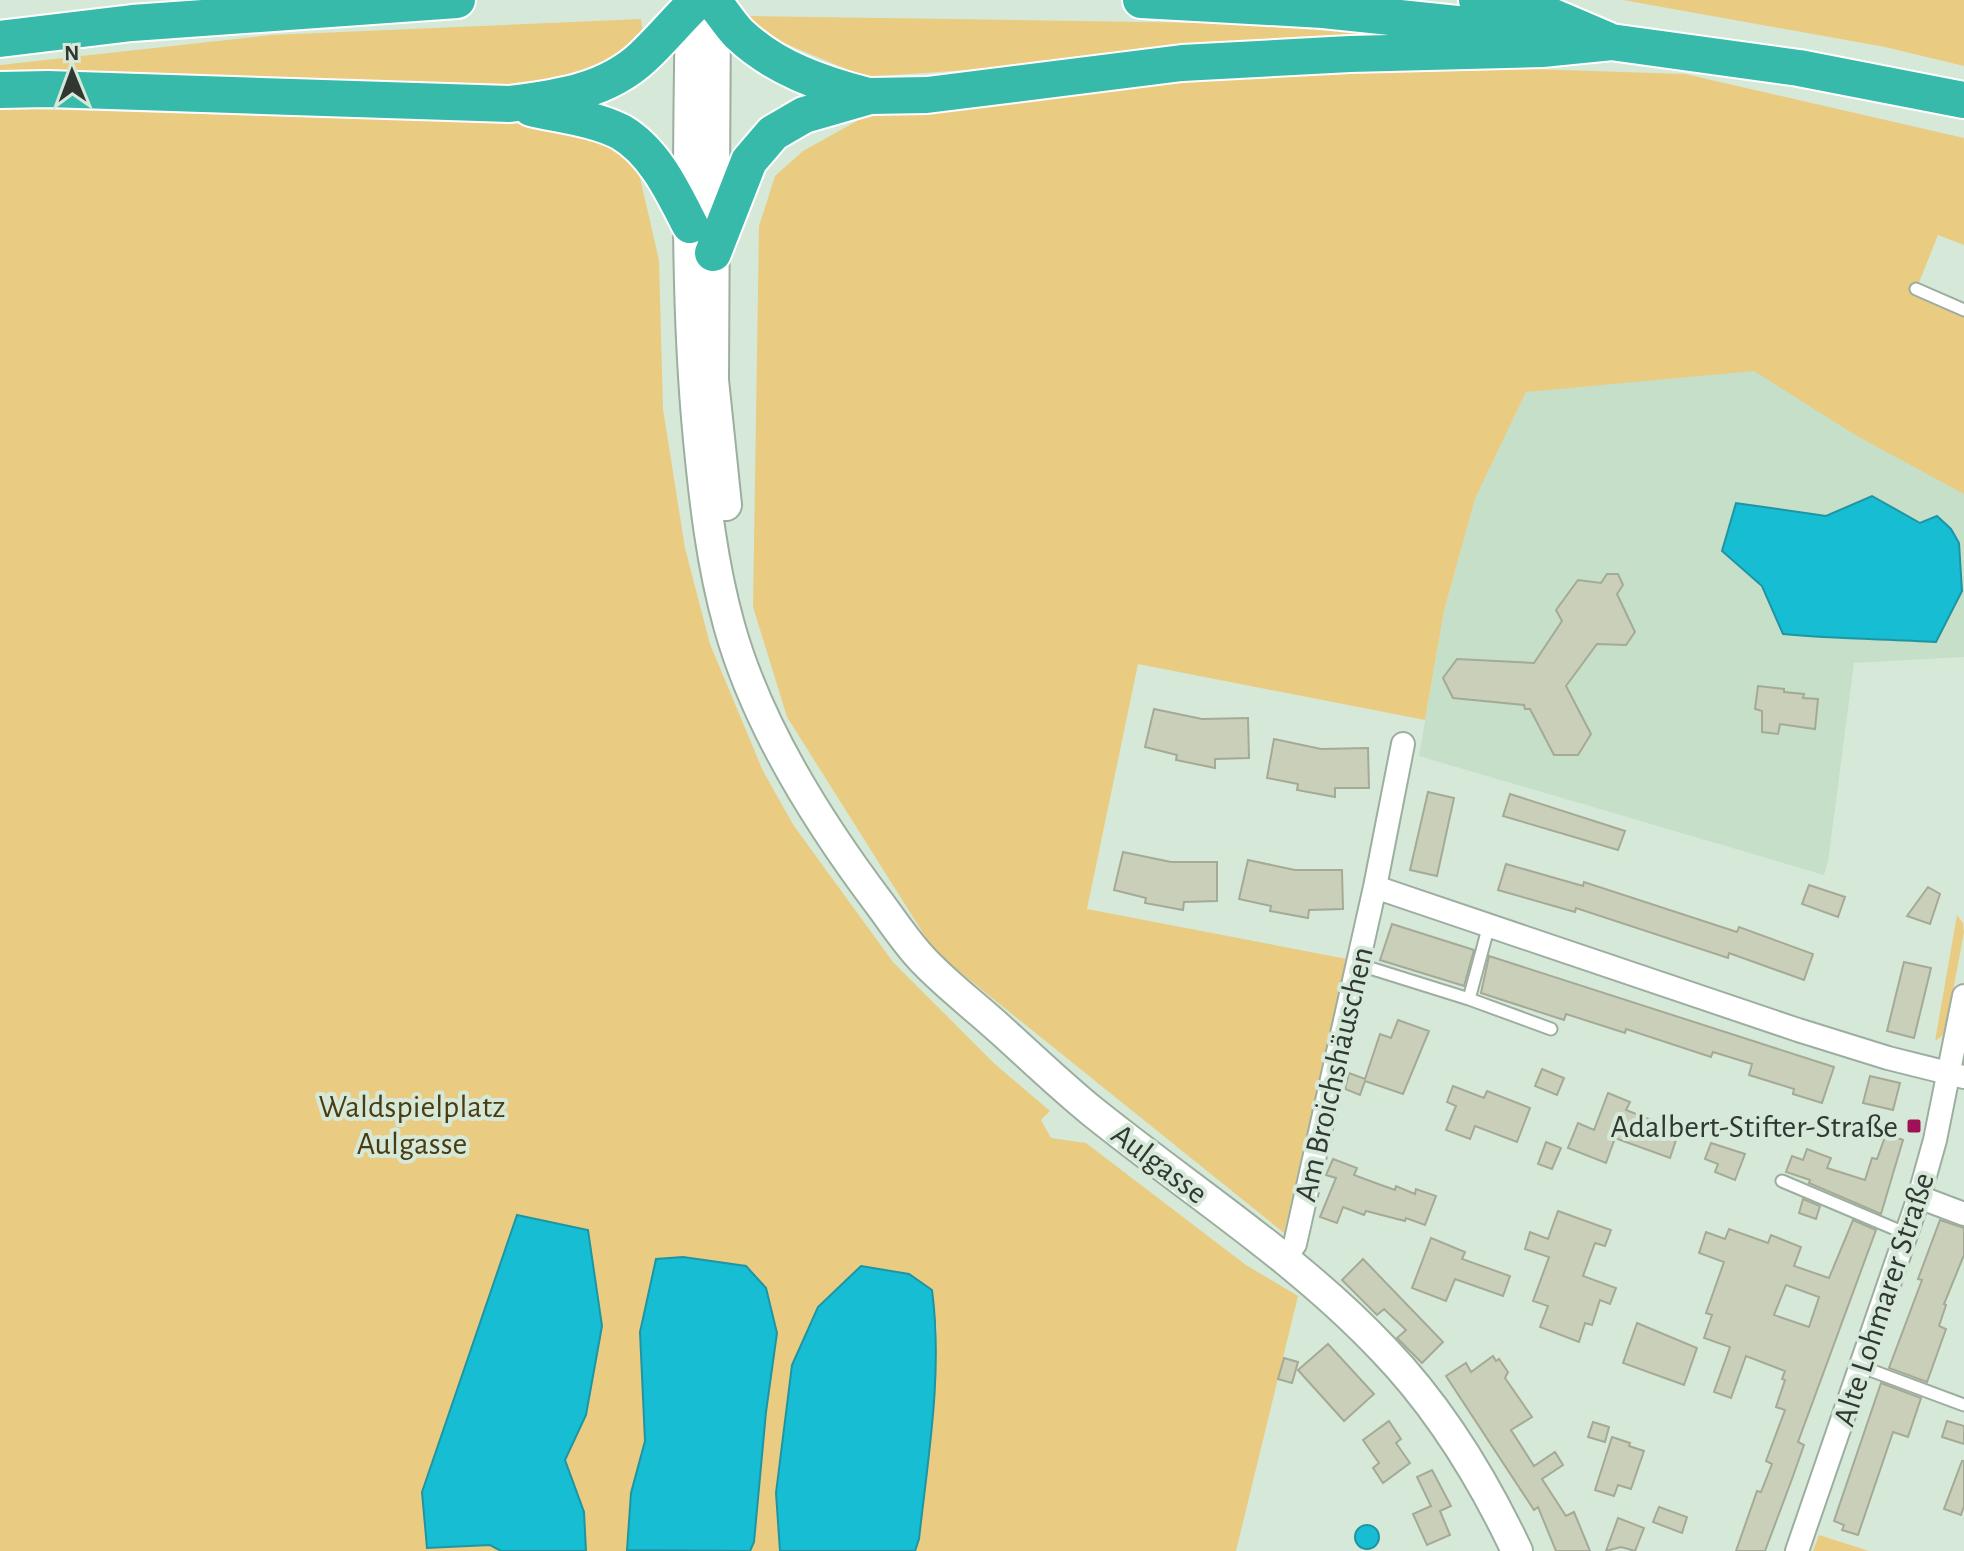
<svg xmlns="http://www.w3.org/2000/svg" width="1964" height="1551" font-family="'Alegreya Sans',sans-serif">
	<rect width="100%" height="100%" fill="#d6e9d9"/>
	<!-- built -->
	<path fill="#c6dfc9" d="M1665 293 1964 362V657L1854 663 1828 862 1824 875 1419 756 1444 611 1475 499 1526 392Z"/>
	<!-- green -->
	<path fill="#e9cc81" d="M1623 0H1964V66L1885 47Z
		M748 16 1208 23 1443 37 865 77 774 39Z
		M641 19 644 41 606 67 514 92 0 76V65L271 35Z
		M1352 63 1685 74 1964 138V245L1938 235 1914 295 1964 315V494L1857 436 1754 371 1526 392 1475 499 1444 611 1425 720 1138 664 1087 909 1347 959 1284 1233 935 952 787 717 753 607 759 226 775 176 803 151 864 117Z
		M0 108 514 123 572 130 603 140 638 169 659 260 663 409 685 548 710 644 763 771 794 826 893 962 996 1065 1050 1111 1041 1120 1051 1138 1086 1143 1246 1265 1298 1296 1236 1551H915L919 1538 934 1402 937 1325 776 1493 780 1551H750L754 1542 766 1412 777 1333 656 1259 640 1332 645 1441 631 1493 628 1551H586L584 1512 565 1460 586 1415 518 1215 422 1492 427 1548 490 1545 501 1551H0Z
		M1957 915 1963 923 1964 932 1945 1034 1935 1041Z
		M1819 1535 1869 1551H1813Z"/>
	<!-- water -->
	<path fill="#16bdd3" stroke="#1e95a3" stroke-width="2" d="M1872 496 1920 523 1937 516 1951 529 1959 543 1962 591 1936 642C1885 639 1834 639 1783 634L1762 586 1722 551 1736 503 1826 516Z
		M517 1215 588 1230 602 1326 586 1415 565 1460 584 1512 586 1551H501L490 1545 427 1548 422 1492Z
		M683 1257 746 1266 766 1288 777 1333 766 1412 754 1542 750 1551 627 1550 631 1493 645 1441 640 1332 656 1259Z
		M861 1266 909 1274 932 1290C943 1373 928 1457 919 1539L915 1551H780L776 1493 792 1365 818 1307Z
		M1355 1537a12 12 0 1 1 24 0a12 12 0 1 1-24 0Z"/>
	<!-- building -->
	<path fill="#cacfba" stroke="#a4aa95" stroke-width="2" fill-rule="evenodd" d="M1607 574H1618L1623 585 1617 594 1635 632 1626 645 1597 644 1566 686 1591 734 1578 755H1554L1530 709H1525L1524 705 1453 698 1443 678 1457 659 1534 663 1562 621 1556 610 1578 580 1601 583Z
		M1758 686 1784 689V692L1804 694 1803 698 1818 699 1815 729 1780 724 1778 734 1762 732V711L1755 709Z
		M1154 709 1202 719 1248 718 1249 758 1215 759V768L1176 760 1177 755 1145 747Z
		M1274 739 1321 749 1368 748 1369 788H1335V797L1297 790 1298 784 1267 778Z
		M1428 792 1454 798 1437 876 1410 870Z
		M1510 794 1625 831 1618 850 1503 816Z
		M1123 852 1171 862H1217V901L1184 902 1183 910 1145 903 1146 898 1114 890Z
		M1248 860 1295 870H1342L1343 909 1309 910 1308 918 1270 911 1271 906 1239 899Z
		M1506 864 1583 886 1584 882 1737 932 1739 927 1813 954 1804 980 1729 953 1728 958 1576 908 1575 912 1498 890Z
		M1809 885 1845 897 1838 917 1802 904Z
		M1928 887 1940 894 1930 924 1907 916Z
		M1392 924 1474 950 1464 986 1380 960Z
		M1489 956 1834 1067 1822 1103 1793 1094 1794 1089 1749 1075 1752 1064 1713 1052 1711 1057 1626 1029 1625 1033 1566 1014 1564 1020 1481 993Z
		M1904 962 1931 968 1914 1038 1887 1031Z
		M1398 1020 1429 1031 1403 1094 1365 1081 1360 1095 1345 1089 1349 1073 1365 1079 1380 1034 1391 1038Z
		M1542 1069 1564 1078 1557 1095 1535 1086Z
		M1870 1076 1900 1083 1893 1110 1863 1103Z
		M1453 1086 1484 1098 1487 1091 1530 1108 1517 1142 1475 1126 1470 1139 1446 1130 1456 1106 1447 1102Z
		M1608 1093 1630 1102 1626 1110 1679 1131 1670 1158 1615 1138 1606 1163 1568 1148 1578 1123 1594 1130Z
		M1886 1134 1903 1140 1881 1214 1809 1183 1810 1180 1786 1172 1792 1156 1803 1160 1807 1149 1831 1158 1827 1168 1865 1180 1872 1158 1877 1159Z
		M1546 1142 1561 1148 1552 1169 1538 1164Z
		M1711 1143 1745 1154 1735 1180 1715 1172 1718 1164 1705 1159Z
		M1333 1159 1357 1168 1354 1175 1381 1185 1395 1190 1396 1186 1415 1194 1416 1189 1436 1196 1425 1225 1406 1218 1405 1221 1366 1211 1364 1215 1343 1207 1337 1223 1320 1217 1336 1178 1326 1175Z
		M1803 1199 1820 1206 1816 1219 1799 1213Z
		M1558 1211 1611 1230 1605 1246 1595 1243 1583 1276 1616 1288 1610 1304 1600 1300 1592 1325 1585 1323 1579 1342 1540 1327 1548 1306 1533 1301 1549 1257 1525 1249 1530 1232 1548 1239Z
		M1853 1220 1876 1230 1798 1442 1804 1445 1792 1479 1765 1551H1736L1757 1491 1761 1492 1772 1464 1766 1461 1785 1410 1776 1407 1785 1380 1782 1379 1785 1371 1746 1356 1731 1398 1714 1392 1730 1347 1704 1338 1712 1315 1706 1313 1724 1262 1699 1253 1706 1232 1725 1239 1729 1229 1768 1243 1771 1235 1801 1247 1794 1266 1829 1278ZM1786 1285 1819 1297 1809 1327 1774 1315Z
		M1940 1220 1964 1228V1255L1944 1304 1946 1305 1939 1326 1946 1329 1927 1382 1889 1368 1922 1280 1918 1279Z
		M1431 1238 1465 1252 1462 1259 1510 1276 1503 1296 1455 1279 1446 1301 1412 1288Z
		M1363 1259 1443 1342 1422 1363 1397 1338 1406 1330 1384 1309 1377 1315 1342 1280Z
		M1637 1323 1697 1348 1684 1385 1623 1363Z
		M1328 1344 1374 1394 1344 1421 1298 1370Z
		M1493 1356 1496 1361 1499 1359 1508 1372 1505 1378 1532 1417 1511 1430 1534 1466 1555 1452 1563 1465 1542 1479 1566 1516 1574 1512 1590 1551H1556L1538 1507 1534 1510 1446 1376 1466 1363 1471 1372Z
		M1284 1358 1298 1362 1292 1383 1278 1379Z
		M1881 1383 1921 1398 1908 1437 1893 1432 1858 1535 1842 1530 1844 1525 1834 1521Z
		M1389 1421 1401 1439 1396 1443 1410 1463 1383 1483 1373 1468 1379 1463 1363 1440Z
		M1947 1421 1964 1426V1444L1942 1437Z
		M1593 1422 1609 1427 1605 1442 1588 1437Z
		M1612 1437 1630 1443 1629 1446 1644 1451 1631 1489 1618 1485 1614 1496 1595 1490Z
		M1962 1461H1964V1506L1961 1515 1944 1509Z
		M1432 1470 1451 1506 1440 1511 1450 1535 1427 1545 1413 1514 1431 1506 1417 1477Z
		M1659 1507 1687 1517 1682 1533 1653 1522Z
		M1618 1518 1644 1528 1635 1551 1621 1547 1606 1551Z"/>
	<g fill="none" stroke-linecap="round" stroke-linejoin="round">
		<defs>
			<path id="service" d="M1916 289 1964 310
				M1357 964 1469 999 1551 1029
				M1469 999 1489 925
				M1782 1181 1907 1234
				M1862 1367 1964 1405"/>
			<path id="minor" d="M1375 887 1798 1030 1888 1058 1964 1077
				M1919 1197 1964 1214
				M1285 1259 1295 1244 1375 887 1403 744
				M1797 1551 1919 1197 1935 1140 1964 996"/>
			<path id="secondary" d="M691 0C689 146 685 294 699 440 705 502 712 564 729 625 756 723 818 822 879 903 894 923 908 945 925 962 949 987 977 1008 1002 1031 1032 1058 1062 1087 1093 1112 1190 1190 1297 1258 1383 1349 1438 1406 1483 1479 1517 1551
				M715 0 713 380 726 505"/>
			<path id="trunk" d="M1141 0 1323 10 1526 31
				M1477 0 1546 14 1607 40
				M715 4C723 13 730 25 739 34 775 68 821 84 868 96
				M0 39 132 23 457 0
				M1589 39 1799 68 1964 100
				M0 90 48 89 510 104C558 98 607 91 643 57 660 41 675 23 691 7
				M531 108C560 115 594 118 621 132 655 152 673 192 690 225
				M713 253 749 161 773 133 804 115 870 96 927 95 1182 63 1350 54 1542 49 1612 42"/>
		</defs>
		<!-- service casing -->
		<use href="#service" stroke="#9cae9f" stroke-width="15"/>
		<!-- minor casing -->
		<use href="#minor" stroke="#9cae9f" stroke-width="26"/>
		<!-- secondary casing -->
		<use href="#secondary" stroke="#9cae9f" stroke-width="34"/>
		<!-- trunk casing -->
		<use href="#trunk" stroke="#fff" stroke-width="40"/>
		<!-- service -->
		<use href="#service" stroke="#fff" stroke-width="11"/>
		<!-- minor -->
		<use href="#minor" stroke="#fff" stroke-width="22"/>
		<!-- secondary -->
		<use href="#secondary" stroke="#fff" stroke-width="30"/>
		<!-- trunk -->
		<use href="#trunk" stroke="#38baaa" stroke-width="36"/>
	</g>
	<!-- markers -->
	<rect fill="#a01057" stroke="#d6e9d9" stroke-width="3" x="1906" y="1118" width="16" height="16" rx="4"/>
	<g text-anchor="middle" stroke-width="8" stroke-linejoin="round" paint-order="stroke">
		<!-- street labels -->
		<g font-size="32" fill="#313832" stroke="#d6e9d9">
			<text transform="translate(1333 1074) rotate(-77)" y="11">Am Broichshäuschen</text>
			<text transform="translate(1160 1163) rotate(37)" y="11">Aulgasse</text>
			<text transform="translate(1883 1299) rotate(-72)" y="11">Alte Lohmarer Straße</text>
		</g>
		<!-- park labels -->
		<g font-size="32" fill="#4a3b11" stroke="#d6e9d9">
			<text x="412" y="1117">Waldspielplatz<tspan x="412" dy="37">Aulgasse</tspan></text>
		</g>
		<!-- poi labels -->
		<g font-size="32" fill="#313832" stroke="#d6e9d9" text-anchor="end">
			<text x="1898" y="1137">Adalbert-Stifter-Straße</text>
		</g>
	</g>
	<!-- north arrow -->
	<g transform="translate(72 72) rotate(359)" stroke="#d6e9d9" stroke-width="6" paint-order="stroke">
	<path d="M0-6L14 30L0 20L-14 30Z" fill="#313832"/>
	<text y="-12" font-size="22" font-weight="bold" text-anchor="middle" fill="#313832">N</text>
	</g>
</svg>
